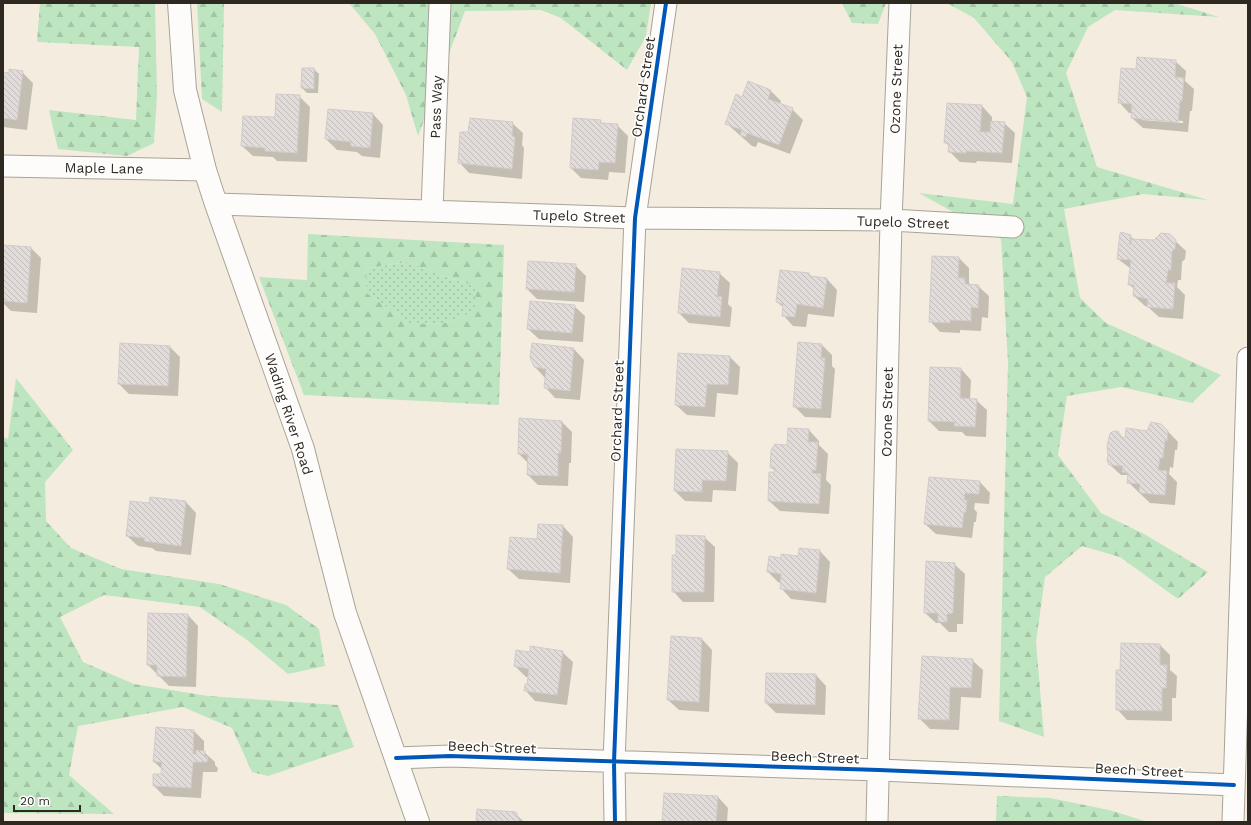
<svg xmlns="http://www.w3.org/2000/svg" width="1251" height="825" font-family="'Work Sans',sans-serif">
	<defs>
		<pattern id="grass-dots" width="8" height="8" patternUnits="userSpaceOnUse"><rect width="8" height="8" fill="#bde5c0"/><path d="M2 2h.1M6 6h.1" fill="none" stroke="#a3c4a5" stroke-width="1.8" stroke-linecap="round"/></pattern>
		<pattern id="forest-firs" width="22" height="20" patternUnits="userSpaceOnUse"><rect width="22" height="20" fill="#bde5c0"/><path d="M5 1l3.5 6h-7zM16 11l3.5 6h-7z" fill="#a3c4a5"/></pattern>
		<pattern id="building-back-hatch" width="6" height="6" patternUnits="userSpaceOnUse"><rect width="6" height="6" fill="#e1dbd9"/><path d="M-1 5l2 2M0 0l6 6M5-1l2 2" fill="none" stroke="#c1bcba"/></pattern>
	</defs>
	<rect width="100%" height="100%" fill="#f4eddf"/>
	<!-- grass -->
	<path fill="url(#grass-dots)" d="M407 262 441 275 475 286 477 308 463 317 445 323 410 324 365 292 367 268Z"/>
	<!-- forest -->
	<path fill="url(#forest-firs)" fill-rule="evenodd" d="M40 3H155L157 95 154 143 127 156 58 149 49 110 136 120 139 47 37 42Z
		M197 3H224L222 112 202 99Z
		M349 3H651L646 36 627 70 561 18 541 10 465 11 418 136 406 95 375 34Z
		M842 3H886L878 24 852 23Z
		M947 3H1174L1219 17 1115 10 1088 27 1066 73 1097 167 1208 200 1143 194 1064 209 1080 298 1106 323 1221 375 1192 403 1121 387 1067 396 1058 455 1101 513 1144 534 1208 572 1178 599 1120 557 1082 546 1045 577 1036 642 1044 737 999 721 1008 363 1001 239 919 193 1013 204 1027 97 1012 62 974 18Z
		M308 234 504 245 499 405 304 395 259 277 307 280ZM407 262 441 275 475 286 476 308 463 317 445 323 410 324 365 292 367 268Z
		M16 378 73 450 45 482 46 521 71 548 121 569 219 584 286 605 319 629 325 666 288 674 247 640 200 607 104 595 60 617 83 662 134 684 208 696 338 705 354 747 268 776 252 772 232 728 183 707 78 726 69 775 114 814 3 813V437L8 439Z
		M997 796 1050 798 1109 810 1148 822H996Z"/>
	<!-- shadow -->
	<path fill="#0003" fill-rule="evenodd" d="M1175 61 1186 71 1185 81 1194 89 1192 111H1190L1188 132 1143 128 1132 118 1133 113H1129L1119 102 1137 70ZM1142 118 1183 121V123L1142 120Z
		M314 69 319 74 318 93H307L302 88Z
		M22 72 33 83 27 130 3 127V78Z
		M748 82 771 91 781 101 780 105 792 109 803 120 790 154 758 142 756 147 752 146 726 123 743 98Z
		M299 96 310 107 307 162 277 161 273 157 253 156 242 146 276 119Z
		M948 104 982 106 992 117V122L1004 123 1015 133 1012 163 977 161 976 163 960 162 949 151 950 147 945 142Z
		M373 114 383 125 380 158 362 156 357 152 337 150 326 139Z
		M600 121 604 124 617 125 628 136 625 173 609 172 608 180 581 178 571 168Z
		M512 123 523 133 522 145 524 148 522 179 469 173 459 162 469 134Z
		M1169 235 1186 251 1185 259 1182 262 1181 280H1178L1177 287 1185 295 1183 319 1159 317 1148 307 1145 306 1134 296 1135 290 1129 284 1131 269 1118 259 1130 236 1135 240 1154 241Z
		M3 246 31 248 41 258 37 313 11 311 3 303Z
		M959 258 969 268V283L972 286H978L989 296 988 318 982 317 981 331 960 330V333L940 332 930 321Z
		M575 265 586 276 584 302 537 299 527 289Z
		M719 273 730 283 728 304 732 308 730 327 689 323 679 313Z
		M809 274 812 277 827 279 837 290 834 317 808 314 806 327 793 326 783 315 784 308 777 302Z
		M574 306 585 316 583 342 539 339 528 329Z
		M532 344 574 349 584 360 580 400 555 398 545 387V378L535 367Z
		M822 345 832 355V366L835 369 831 418 805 417 794 406Z
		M170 347 180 357 178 396 129 394 119 384Z
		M730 357 740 367 738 395 717 393 715 417 687 415 676 405Z
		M961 369 971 380 970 399 976 400 987 410 986 437 966 436 962 432 939 431 929 421Z
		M520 420 562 422 572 432 571 463H569L568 486 538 485 528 475V463L519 454Z
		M1161 424 1178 442 1177 450H1175L1173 468 1170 467 1169 474 1177 482 1175 505 1150 503 1128 482 1129 477 1127 475H1121L1110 465 1118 432 1124 439 1148 432Z
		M809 430 819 441V445L828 454 826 480 831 485 829 514 780 511 769 501 777 473 771 467 788 446Z
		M727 452 738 463 736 491 713 490 712 502 685 501 675 491Z
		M930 478 980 482 990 493 989 504 975 503 974 509 977 512 976 522H974L972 538 936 534 925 524Z
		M186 502 196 513 191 555 156 551 152 548 138 546 127 536 150 504Z
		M563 526 573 537 570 583 519 579 508 569Z
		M704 537 715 547 714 602H683L673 591 677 556Z
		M820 551 830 562 826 603 791 599 781 588V583L778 582 768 572 782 559 799 557Z
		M954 564 965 574 963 624H957V632H949L940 623H936L925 613Z
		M188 615 198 626 196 687 169 686 148 665Z
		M702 639 712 650 709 712 679 710 668 700Z
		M1122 644 1160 645 1170 655V670L1177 676 1176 698H1172V721L1127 720 1117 709 1121 671Z
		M562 652 573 662 567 705 535 701 525 690 528 685 529 677H526L515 666 530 653Z
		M972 660 983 670 981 698 961 697 959 730 930 729 919 718Z
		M816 675 826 686 825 715 776 713 766 703Z
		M194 731 204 741V752L215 762V765L218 768 217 772H203L201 798 164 796 154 786 162 775 163 770 154 762Z
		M718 797 728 808 727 822H663Z
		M515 813 524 822H477Z"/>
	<!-- building -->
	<path fill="url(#building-back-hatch)" stroke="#d1cccb" d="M1137 57 1176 60 1175 77 1184 78 1182 101H1180L1178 122 1131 118 1132 104 1118 103 1121 68 1136 69Z
		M302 68H314V89L301 88Z
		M9 69 23 71 17 120 3 118V72L9 73Z
		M748 81 771 90 768 99 793 108 779 145 747 133 746 137 740 135 742 130 725 124 736 94 742 97Z
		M276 94 300 95 297 153 265 151V148L241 146 243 116 275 117Z
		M947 103 982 105 980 132H990L991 121 1005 122 1002 153 966 151V153L948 152 949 143H944Z
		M328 109 373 113 370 148 351 146V142L325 139Z
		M470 118 513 122 512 136 515 137 512 169 458 163 460 132H468Z
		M573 118 601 120 600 123 618 124 615 163 599 162 598 170 570 168Z
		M1121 232 1131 235 1129 244H1131V239L1154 240 1161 233 1170 234 1176 240 1175 249 1172 251 1171 270H1168L1166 283H1175L1173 309 1147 307 1148 299 1133 296 1134 285H1128L1131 260 1117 259 1120 233Z
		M3 245 31 247 27 303 3 301Z
		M932 256 959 257 958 278H965V284L979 285 978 308 971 307V321L950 320V323L929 322Z
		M528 261 576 264 574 292 526 289Z
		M682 268 720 272 717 296 722 297 720 317 678 313Z
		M780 270 809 273V276L827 278 823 308 797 304 795 317 782 316 783 304 776 302Z
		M530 301 575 305 572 333 527 329Z
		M798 342 822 344 821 358H825L821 409 793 407Z
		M120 343 170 346 168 386 118 384Z
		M532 343 574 348 570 391 544 388 546 369 534 367 530 357Z
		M678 353 730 356 728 385 707 384 705 407 675 405Z
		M930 367 961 368 960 398 977 399 975 427 954 426 955 422 928 421Z
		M519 418 562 421 561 453H558V476L527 475 528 454H518Z
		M1151 422 1161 424 1168 431 1167 441 1165 440 1163 458H1160L1158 470 1167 471 1165 495 1139 493 1140 484 1127 483 1128 473 1122 472 1123 466 1109 465 1107 460 1108 455 1107 446 1110 433 1114 431H1118L1120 434V437L1125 438 1126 428 1147 431Z
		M788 428 809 429 808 442H818L816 470H812V473L821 474 819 504 768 501 769 472H775V468H770L771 450 775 444 787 445Z
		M676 449 728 451 726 481 702 480V492L674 491Z
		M929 477 980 481 979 494 965 493 964 500H967L966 512H964L962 528 924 524Z
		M150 497 186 501 181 546 144 541 145 538 126 536 130 501 149 503Z
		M538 524 563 525 560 573 507 569 510 537 537 539Z
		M676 535 705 536 704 592H672V555H676Z
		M799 548 820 550 816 593 780 589 781 574 767 572 769 556 781 558V554L798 556Z
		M926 561 955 563 953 613 947 614V622H938V613H924Z
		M148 613 188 614 186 677 157 676V665H147Z
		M671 636 702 638 699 702 667 700Z
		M1121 643 1160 644V665H1167L1166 688H1162V711L1116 710V670H1120Z
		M530 646 563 651 557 695 524 691 525 684H527L529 669 514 666 516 650 530 652Z
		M922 656 973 659 971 688 950 687 949 720 918 719Z
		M766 673 816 674 815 705 765 703Z
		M156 727 194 730 193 754H196V750L205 751 204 757H208L207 762H193L191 788 153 786V774H161L162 762H153Z
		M664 793 718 796 716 822H662Z
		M477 809 516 812 519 819V822H476Z"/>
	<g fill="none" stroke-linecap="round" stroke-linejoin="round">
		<defs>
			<path id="minor" d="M3 166 205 170
				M216 204 635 218 891 220 1013 227
				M432 211 440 3
				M396 758 450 756 879 770 1234 785
				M615 822 614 762 635 218 666 3
				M877 822 891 220 900 3
				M1233 822 1248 358"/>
			<path id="secondary" d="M179 3 185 90 205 170 216 204 303 449 345 613 418 822"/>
		</defs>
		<!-- minor casing -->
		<use href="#minor" stroke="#a8a398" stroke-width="23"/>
		<!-- secondary casing -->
		<use href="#secondary" stroke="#a8a398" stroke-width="24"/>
		<!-- minor -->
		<use href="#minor" stroke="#fdfcfa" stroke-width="21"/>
		<!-- secondary -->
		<use href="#secondary" stroke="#fdfcfa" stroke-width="22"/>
		<defs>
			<path id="cycleway" d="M396 758 450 756 879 770 1234 785
				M615 822 614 762 635 218 666 3"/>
		</defs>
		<!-- cycleway casing -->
		<use href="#cycleway" stroke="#fefefe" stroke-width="6"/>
		<!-- cycleway -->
		<use href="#cycleway" stroke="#0057b8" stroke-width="4"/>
	</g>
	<g text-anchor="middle" stroke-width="3" stroke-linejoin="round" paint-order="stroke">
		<!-- street labels -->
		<g font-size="14" fill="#2e2920" stroke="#fefefe">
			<text transform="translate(643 87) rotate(-82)" y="5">Orchard Street</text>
			<text transform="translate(896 89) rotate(-88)" y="5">Ozone Street</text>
			<text transform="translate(436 107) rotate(-88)" y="5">Pass Way</text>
			<text transform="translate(104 168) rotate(1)" y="5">Maple Lane</text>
			<text transform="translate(579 216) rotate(2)" y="5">Tupelo Street</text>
			<text transform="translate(903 222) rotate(2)" y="5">Tupelo Street</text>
			<text transform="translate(617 411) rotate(-88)" y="5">Orchard Street</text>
			<text transform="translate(887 412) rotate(-89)" y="5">Ozone Street</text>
			<text transform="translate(289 414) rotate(72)" y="5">Wading River Road</text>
			<text transform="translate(492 747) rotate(2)" y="5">Beech Street</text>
			<text transform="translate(815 757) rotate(2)" y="5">Beech Street</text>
			<text transform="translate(1139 770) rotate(3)" y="5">Beech Street</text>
		</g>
	</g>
	<!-- border -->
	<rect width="1251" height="825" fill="none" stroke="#2e2920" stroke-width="8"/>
	<!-- scale -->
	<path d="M14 805v6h66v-6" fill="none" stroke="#2e2920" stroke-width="2"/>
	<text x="20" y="805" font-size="12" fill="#2e2920" stroke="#fefefe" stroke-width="3" paint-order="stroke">20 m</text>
</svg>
